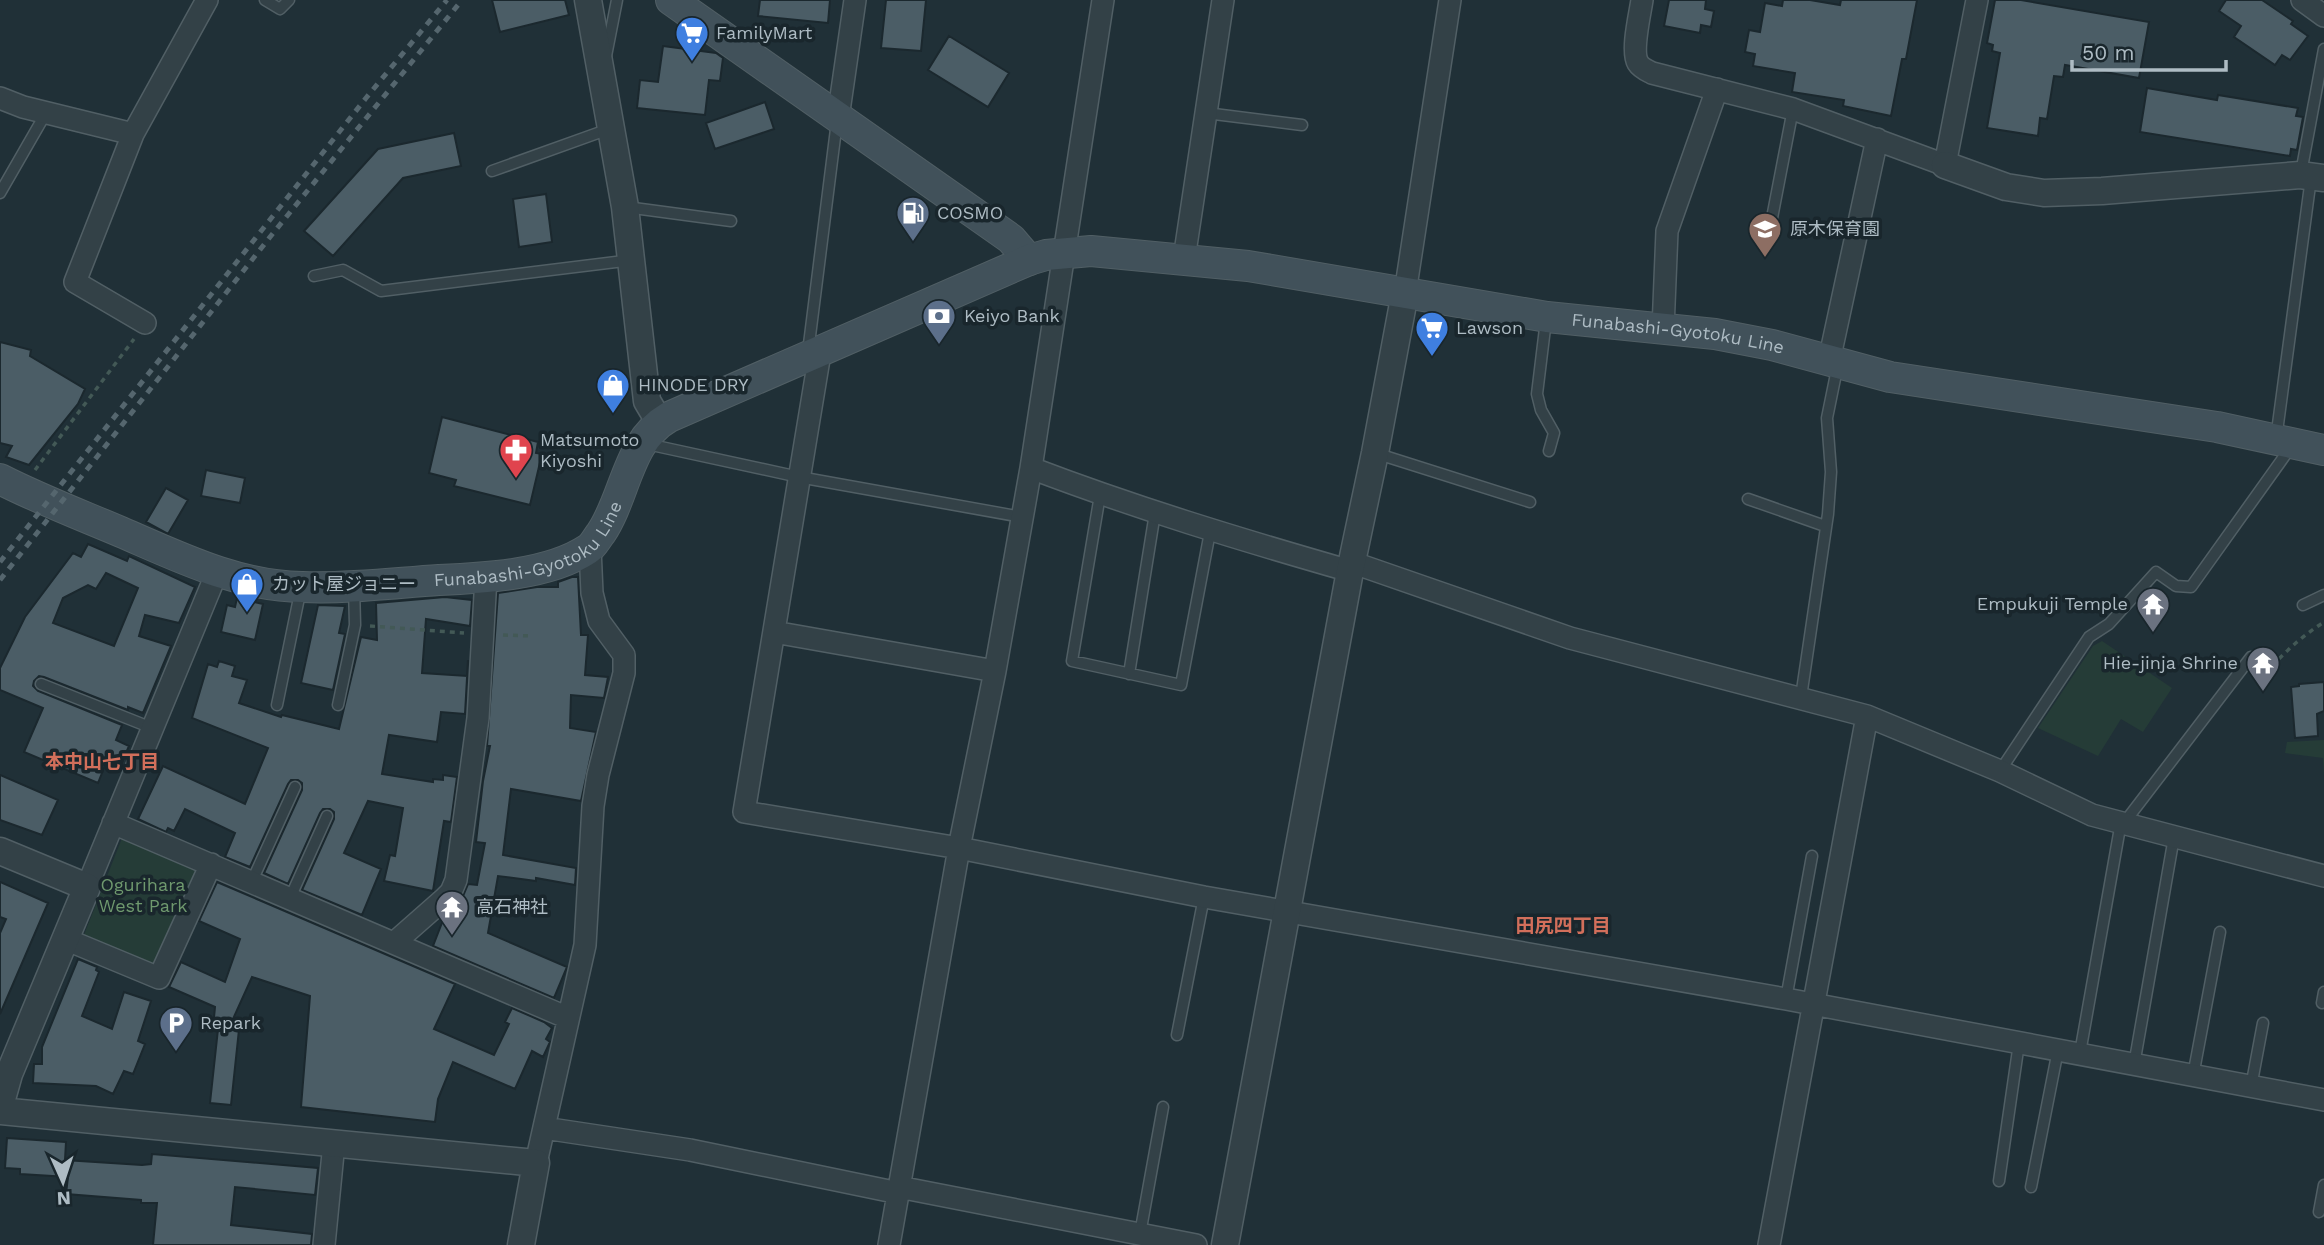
<svg xmlns="http://www.w3.org/2000/svg" width="2324" height="1245" font-family="'Work Sans','Noto Sans JP',sans-serif">
	<rect width="100%" height="100%" fill="#203037"/>
	<!-- green -->
	<path fill="#253c37" d="M2102 641 2172 688 2143 732 2121 719 2098 756 2038 728 2093 646Z
		M2324 740V776L2323 758 2285 753 2287 742Z
		M124 833 198 870 158 964 150 967 82 940Z"/>
	<!-- building -->
	<path fill="#4b5d66" stroke="#1b282e" stroke-width="2" fill-rule="evenodd" d="M492 0H565L569 15 500 32Z
		M760 0H830L828 23 758 16Z
		M886 0H926L921 51 881 48Z
		M1669 0H1706L1705 9 1714 11 1711 27 1701 25 1700 33 1664 26Z
		M1783 0H1810L1840 5 1841 0H1917L1906 59H1902L1891 116 1843 106 1844 100 1792 92 1795 73 1753 66 1755 54 1745 52 1749 30 1760 32 1765 3 1782 6Z
		M1995 0H2021L2149 22 2139 78 2065 65 2063 77 2054 76 2047 119 2040 118 2038 136 1987 128 2000 53 1992 51 1993 45 1987 43Z
		M2226 0H2262L2293 21 2291 24 2308 36 2290 60 2282 55 2275 65 2234 37 2241 26 2219 11Z
		M949 36 1009 73 988 107 928 70Z
		M663 46 716 53 723 58 720 81 709 80 705 115 637 108 640 80 658 82Z
		M2147 88 2217 100 2218 95 2298 108 2296 116 2303 117 2297 150 2291 149 2290 156 2140 132Z
		M765 102 774 129 715 149 706 123Z
		M454 133 461 166 403 178 333 256 304 231 378 149Z
		M546 194 552 242 519 247 513 199Z
		M0 342 31 350 30 356 85 389 78 404 29 465 6 457 12 446 0 443Z
		M442 417 538 442 536 453 542 454 530 505 454 486 456 480 429 473Z
		M206 470 245 478 240 503 201 496Z
		M166 488 188 500 168 534 146 522Z
		M88 544 127 561 129 556 195 587 179 623 145 615 139 636 171 646 143 713 128 707V710L44 677 39 676 34 681 33 686 38 691 122 725 116 740 129 746 119 769 106 763 98 783 24 752 43 708 0 690V668L25 617 73 553 81 557ZM106 573 138 588 114 646 53 623 63 598 88 585 96 589Z
		M572 577H578L581 635H588L585 675 608 677 604 698 571 695 570 728 596 732 581 801 511 789 503 855 576 868 575 885 536 878V881L498 876 488 933 567 967 554 998 433 946 445 915 461 901 468 884 477 885 485 843 476 842 483 781 490 746H487L498 593 537 587H558V582Z
		M445 597 472 600 470 626 426 619 422 673 467 676 468 660 465 714 441 712 437 742 389 735 382 774 433 782V779L443 780V775L457 777 451 822 444 821 433 891 384 881 390 855 395 856 403 808 368 801 344 853 381 869 362 915 302 890 334 819V812L330 809H323L320 813 288 884 264 873 302 790V783L298 780H291L288 784 250 867 225 857 235 833 185 809 174 831 168 828 166 832 138 819 163 766 245 804 268 748 192 718 208 664 217 667 219 661 235 666 232 676 247 680 239 703 281 717 282 715 339 729 361 637 377 640 376 603Z
		M237 598 263 604 255 640 221 632 227 605 235 607Z
		M318 605 345 606 339 633 345 634 333 690 301 683Z
		M2324 682V711L2317 714 2318 736 2295 738 2291 687 2299 686V684Z
		M0 775 58 800 42 835 0 820Z
		M0 882 48 903 0 1014V933L6 919 0 917Z
		M217 882 455 984 434 1029 494 1055 509 1024 505 1022 512 1008 544 1022 552 1028 546 1039 550 1042 543 1057 532 1051 515 1089 453 1062 438 1099 435 1122 301 1107 310 996 252 977 233 1019 240 1020 231 1105 210 1103 218 1029 213 1028 215 1007 169 987 181 962 225 982 240 939 199 921Z
		M78 959 97 967 96 970 99 972 82 1016 112 1029 124 992 151 1001 138 1041 145 1044 133 1074 124 1071 113 1094 96 1086 33 1083 34 1064H42V1047Z
		M7 1138 66 1142 65 1160 142 1165 151 1164 152 1154 318 1168 315 1195 235 1187 231 1225 312 1234 311 1245H153L157 1203H141V1200L66 1194 68 1177 20 1174V1169L5 1168Z"/>
	<g fill="none" stroke-linecap="round" stroke-linejoin="round">
		<defs>
			<path id="service" d="M265 0 280 9 289 0
				M606 56 617 0
				M1206 113 1302 125
				M492 171 609 129
				M2301 173 2324 49
				M0 193 46 113
				M626 207 731 221
				M1772 218 1793 109
				M314 276 343 270 381 291 632 260
				M1546 320 1537 394 1541 410 1554 433 1549 451
				M808 352 837 121
				M2276 439 2311 178
				M647 444 799 477 1022 517
				M1375 453 1530 502
				M1100 495 1072 661 1181 685 1210 532
				M1748 499 1825 526
				M2303 605 2324 595
				M1129 674 1155 513
				M41 684 152 728
				M1801 697 1828 514 1831 472 1827 418 1838 364
				M277 705 301 588
				M338 705 355 625 354 587
				M2000 771 2089 637 2109 624 2156 572 2176 586 2191 587 2291 447
				M2124 823 2251 657
				M252 881 295 787
				M290 898 327 816
				M1786 999 1812 856
				M2322 1003 2324 992
				M1177 1035 1204 897
				M2080 1053 2121 822
				M2134 1065 2174 837
				M2193 1076 2220 932
				M2251 1087 2263 1023
				M1999 1181 2019 1043
				M2031 1187 2058 1050
				M2319 1212 2324 1185
				M1140 1234 1163 1107"/>
			<path id="minor" d="M1642 0C1640 14 1631 51 1638 63 1641 68 1648 71 1652 73L1793 109 1945 165 1977 0
				M2302 0 2324 16
				M0 98 23 107 133 134
				M838 118 855 0
				M1184 259 1223 0
				M1405 293 1450 0
				M145 323 75 282 133 134 207 0
				M1663 329 1667 231 1717 89
				M820 353 744 812 959 848 1204 897 1786 999 2324 1100
				M1829 361 1877 139
				M1031 468C1136 508 1242 540 1350 571
				M1351 562 1570 638 1867 716 2000 771 2092 815 2324 876
				M774 632 995 671
				M113 823 568 1018
				M87 887 217 572
				M65 939 159 978 211 864
				M394 943 444 899 451 892 456 880 478 718 486 577
				M544 1128 690 1150 889 1191 909 1189 1196 1245
				M536 1163 585 945 593 806 598 775 624 673V655L599 621 592 593 590 548
				M324 1245 334 1143
				M889 1245 959 848 995 671 1031 468 1103 0
				M1769 1245 1867 716"/>
			<path id="tertiary" d="M588 0 625 207 647 401 660 423
				M1945 165 2006 187 2044 193 2102 191 2300 175 2324 178
				M0 851 87 887 9 1074 0 1106
				M0 1111 536 1163 521 1245
				M1225 1245 1350 571 1375 453 1405 293"/>
			<g id="secondary">
				<path d="M671 0 1011 239 1029 260"/>
				<path id="s1" d="M0 479C39 499 81 515 121 532 179 557 237 586 302 587 347 589 394 583 439 580 484 578 549 575 588 549 593 546 597 538 601 533 626 496 627 441 669 417L1029 260 1046 255 1091 251 1248 266 1547 317 1715 334 1772 345 1890 377 2217 427 2324 450"/>
			</g>
		</defs>
		<!-- service casing -->
		<use href="#service" stroke="#515f65" stroke-width="13"/>
		<!-- minor casing -->
		<use href="#minor" stroke="#515f65" stroke-width="24"/>
		<!-- tertiary casing -->
		<use href="#tertiary" stroke="#515f65" stroke-width="29"/>
		<!-- secondary casing -->
		<use href="#secondary" stroke="#515f65" stroke-width="32"/>
		<!-- path -->
		<path stroke="#435956" stroke-width="3.5" stroke-dasharray="5 5" stroke-linecap="butt" d="M35 470 134 339
			M370 626 464 633
			M503 635 532 636
			M2259 681C2278 658 2299 638 2324 622"/>
		<!-- service -->
		<use href="#service" stroke="#334147" stroke-width="10"/>
		<!-- minor -->
		<use href="#minor" stroke="#334147" stroke-width="21"/>
		<!-- tertiary -->
		<use href="#tertiary" stroke="#334147" stroke-width="26"/>
		<!-- secondary -->
		<use href="#secondary" stroke="#41515a" stroke-width="30"/>
		<!-- rail -->
		<path stroke="#55666e" stroke-width="5" stroke-dasharray="7 7" stroke-linecap="butt" d="M0 562 366 98 447 0
			M0 580 270 237 462 0"/>
	</g>
	<!-- icons -->
	<defs>
		<symbol id="supermarket-pin" viewBox="-11 -11 22 30"><path d="M0 17L-7.5 6A9.5 9.5 0 1 1 7.5 6Z" fill="#3f7fe0" stroke="#19262c"/><path d="M-6-5.5h2.5l.6 2H6L4.5 2H-2.5L-4.4-4H-6ZM-1.5 3.2a1.3 1.3 0 1 0 .1 0ZM3 3.2a1.3 1.3 0 1 0 .1 0Z" fill="#fff"/></symbol>
		<symbol id="fuel-pin" viewBox="-11 -11 22 30"><path d="M0 17L-7.5 6A9.5 9.5 0 1 1 7.5 6Z" fill="#5c6f8a" stroke="#19262c"/><path d="M-5.5-6h7V0h2V4h1.3V-2.5L3-4.5l.8-.8L6-3V5H2.5V1h-1V6h-7ZM-4.2-4.7v3.2H.2V-4.7Z" fill="#fff"/></symbol>
		<symbol id="school-pin" viewBox="-11 -11 22 30"><path d="M0 17L-7.5 6A9.5 9.5 0 1 1 7.5 6Z" fill="#8d6e63" stroke="#19262c"/><path d="M0-5L7-2L0 1L-7-2ZM-4 1L0 2.5L4 1V4Q0 6-4 4Z" fill="#fff"/></symbol>
		<symbol id="bank-pin" viewBox="-11 -11 22 30"><path d="M0 17L-7.5 6A9.5 9.5 0 1 1 7.5 6Z" fill="#5c6f8a" stroke="#19262c"/><path d="M-6-4H6V4H-6ZM0-2.3a2.3 2.3 0 1 0 0 4.6a2.3 2.3 0 1 0 0-4.6Z" fill="#fff"/></symbol>
		<symbol id="shop-pin" viewBox="-11 -11 22 30"><path d="M0 17L-7.5 6A9.5 9.5 0 1 1 7.5 6Z" fill="#3f7fe0" stroke="#19262c"/><path d="M-5-2.5h2.3a2.7 3.5 0 0 1 5.4 0H5L5.5 6h-11ZM-1.5-2.5h3a1.5 2.3 0 0 0-3 0Z" fill="#fff"/></symbol>
		<symbol id="pharmacy-pin" viewBox="-11 -11 22 30"><path d="M0 17L-7.5 6A9.5 9.5 0 1 1 7.5 6Z" fill="#e0444e" stroke="#19262c"/><path d="M-2-6h4v4h4v4h-4v4h-4v-4h-4v-4h4Z" fill="#fff"/></symbol>
		<symbol id="temple-pin" viewBox="-11 -11 22 30"><path d="M0 17L-7.5 6A9.5 9.5 0 1 1 7.5 6Z" fill="#6b7280" stroke="#19262c"/><path d="M0-6L5-2H3V0L6.5 2.5H4V6H1.5V3h-3V6H-4V2.5H-6.5L-3 0V-2H-5Z" fill="#fff"/></symbol>
		<symbol id="parking-pin" viewBox="-11 -11 22 30"><path d="M0 17L-7.5 6A9.5 9.5 0 1 1 7.5 6Z" fill="#5c6f8a" stroke="#19262c"/><path d="M-3.5-5.5H1a3.5 3.5 0 0 1 0 7H-1V5.5H-3.5ZM-1-3.4V-.6H.8a1.4 1.4 0 0 0 0-2.8Z" fill="#fff"/></symbol>
	</defs>
	<g fill-rule="evenodd">
		<use href="#supermarket-pin" x="673" y="14" width="38" height="52"/>
		<use href="#fuel-pin" x="894" y="194" width="38" height="52"/>
		<use href="#school-pin" x="1746" y="210" width="38" height="52"/>
		<use href="#bank-pin" x="920" y="297" width="38" height="52"/>
		<use href="#supermarket-pin" x="1413" y="309" width="38" height="52"/>
		<use href="#shop-pin" x="594" y="366" width="38" height="52"/>
		<use href="#pharmacy-pin" x="497" y="431" width="38" height="52"/>
		<use href="#shop-pin" x="228" y="565" width="38" height="52"/>
		<use href="#temple-pin" x="2134" y="585" width="38" height="52"/>
		<use href="#temple-pin" x="2244" y="644" width="38" height="52"/>
		<use href="#temple-pin" x="433" y="888" width="38" height="52"/>
		<use href="#parking-pin" x="157" y="1004" width="38" height="52"/>
	</g>
	<g text-anchor="middle" stroke-width="7" stroke-linejoin="round" paint-order="stroke">
		<!-- poi labels -->
		<g font-size="18" fill="#aebcc4" stroke="#19262c" text-anchor="start">
			<text x="716" y="39">FamilyMart</text>
			<text x="937" y="219">COSMO</text>
			<text x="1790" y="235">原木保育園</text>
			<text x="964" y="322">Keiyo Bank</text>
			<text x="1456" y="334">Lawson</text>
			<text x="638" y="391">HINODE DRY</text>
			<text x="540" y="446">Matsumoto<tspan x="540" dy="21">Kiyoshi</tspan></text>
			<text x="272" y="590">カット屋ジョニー</text>
			<text x="2128" y="610" text-anchor="end">Empukuji Temple</text>
			<text x="2238" y="669" text-anchor="end">Hie-jinja Shrine</text>
			<text x="476" y="913">高石神社</text>
			<text x="200" y="1029">Repark</text>
		</g>
		<!-- street labels -->
		<g font-size="18" fill="#aebcc4" stroke="#19262c">
			<text dy="6" stroke="none"><textPath href="#s1" startOffset="1820">Funabashi-Gyotoku Line</textPath></text>
			<text dy="6" stroke="none"><textPath href="#s1" startOffset="562">Funabashi-Gyotoku Line</textPath></text>
		</g>
		<!-- park labels -->
		<g font-size="18" fill="#6f996e" stroke="#19262c">
			<text x="143" y="891">Ogurihara<tspan x="143" dy="21">West Park</tspan></text>
		</g>
		<!-- neighbourhood labels -->
		<g font-size="19" font-weight="bold" fill="#d26f5b" stroke="#19262c">
			<text x="102" y="768">本中山七丁目</text>
			<text x="1563" y="932">田尻四丁目</text>
		</g>
	</g>
	<!-- north arrow -->
	<g transform="translate(63 1182) rotate(177)" stroke="#19262c" stroke-width="5" paint-order="stroke">
	<path d="M0-5L12 26L0 18L-12 26Z" fill="#aebcc4"/>
	<text y="-10" font-size="19" font-weight="bold" text-anchor="middle" fill="#aebcc4">N</text>
	</g>
	<!-- scale -->
	<path d="M2072 60v10h154v-10" fill="none" stroke="#aebcc4" stroke-width="3.5"/>
	<text x="2082" y="60" font-size="21" fill="#aebcc4" stroke="#19262c" stroke-width="5" paint-order="stroke">50 m</text>
</svg>
